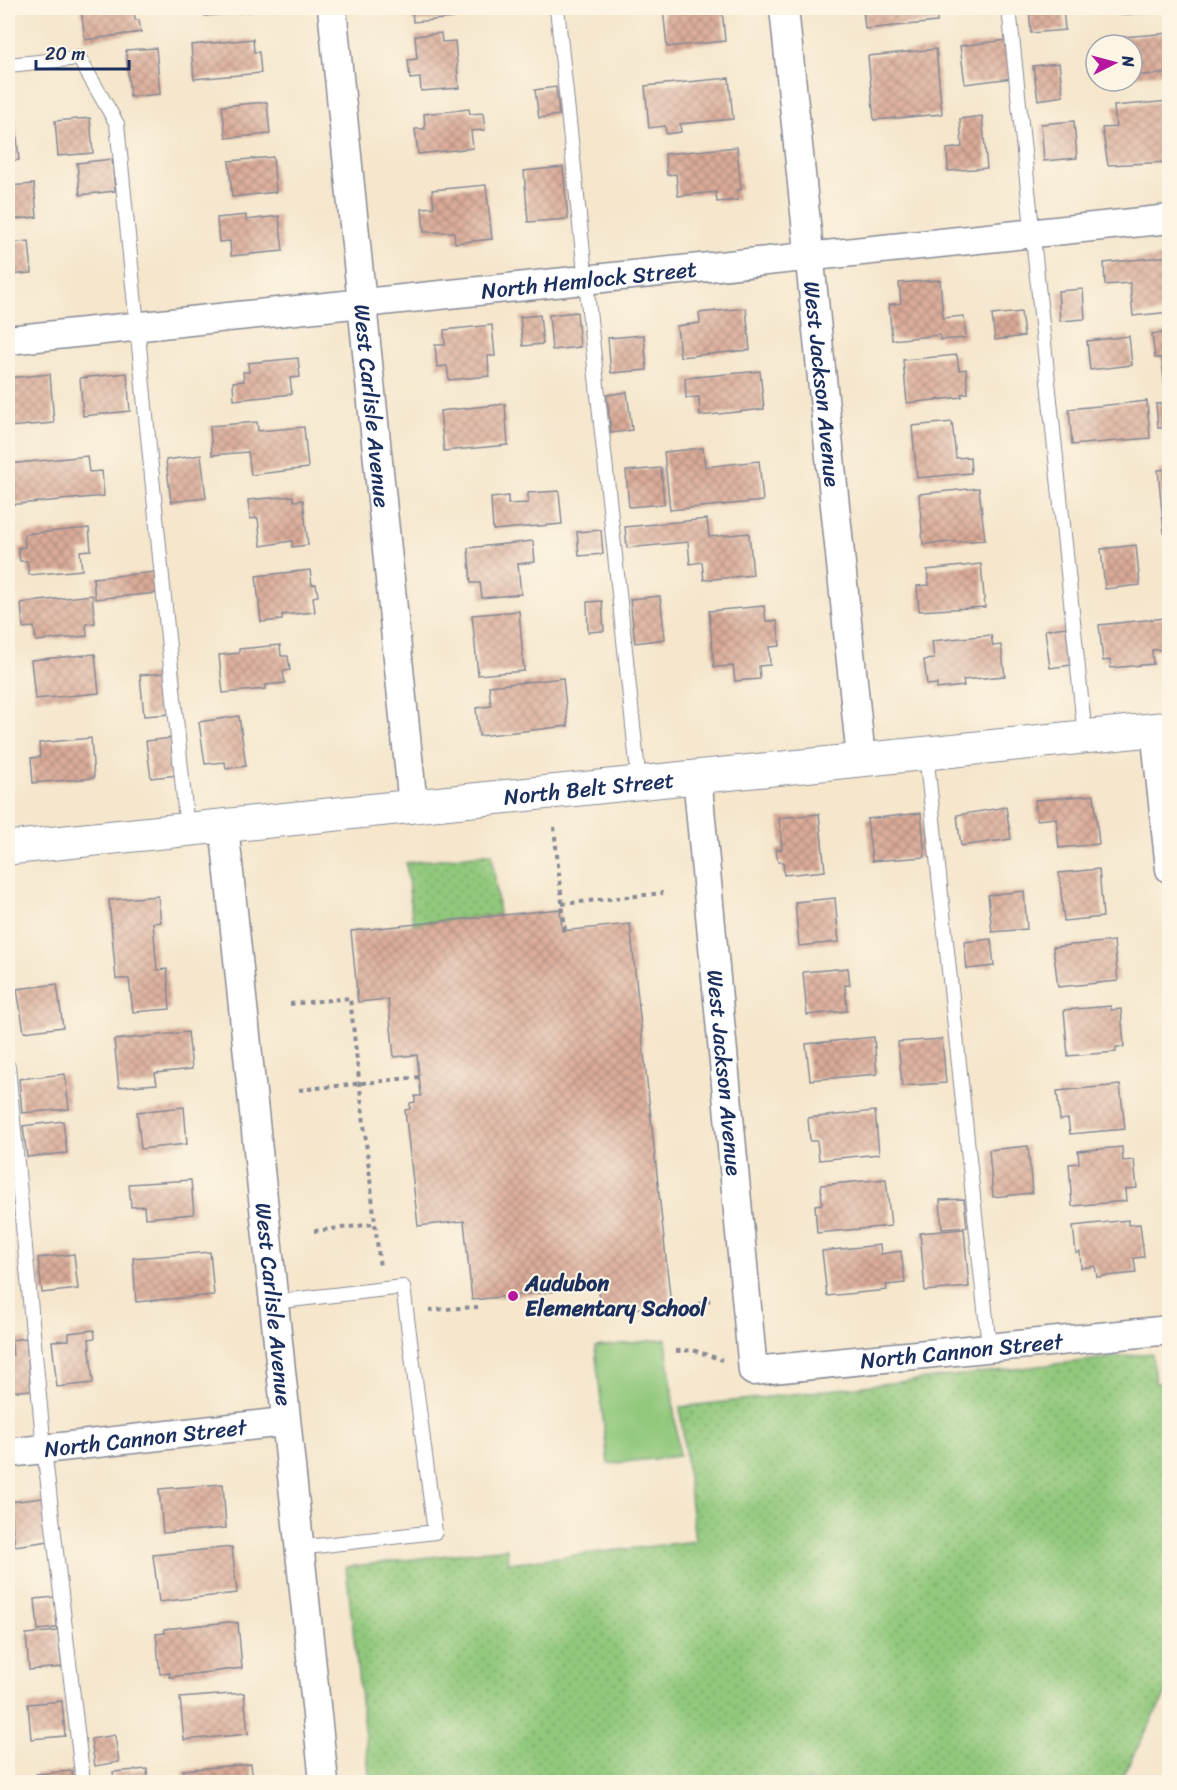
<svg xmlns="http://www.w3.org/2000/svg" width="1177" height="1790" font-family="Sriracha,sans-serif">
	<defs>
		<pattern id="park-dots" width="8" height="8" patternUnits="userSpaceOnUse" patternTransform="scale(1.5)"><rect width="8" height="8" fill="#91c87b"/><path d="M2 2h.1M6 6h.1" fill="none" stroke="#76a368" stroke-width="1.8" stroke-linecap="round"/></pattern>
		<pattern id="building-cross-hatch" width="8" height="8" patternUnits="userSpaceOnUse" patternTransform="scale(1.5)"><rect width="8" height="8" fill="#dbab98"/><path d="M0 0l8 8M0 8l8-8" fill="none" stroke="#b18c7f"/></pattern>
	</defs>
	<rect width="100%" height="100%" fill="#fcf5e5"/>
	<filter id="ink" filterUnits="userSpaceOnUse"><feTurbulence type="fractalNoise" baseFrequency=".0167" numOctaves="2"/><feDisplacementMap in="SourceGraphic" scale="12" xChannelSelector="R" yChannelSelector="G"/><feConvolveMatrix kernelMatrix="1 2 1 2 8 2 1 2 1" color-interpolation-filters="sRGB"/></filter>
	<filter id="wash" filterUnits="userSpaceOnUse"><feTurbulence type="fractalNoise" baseFrequency=".008" numOctaves="4" result="noise"/><feDisplacementMap in="SourceGraphic" scale="24" xChannelSelector="R" yChannelSelector="G"/><feGaussianBlur stdDeviation="1.35" result="paint"/><feColorMatrix in="noise" values="0 0 0 0 0 0 0 0 0 0 0 0 0 0 0 0 0 1.4 0 .05"/><feComposite in="paint" operator="in"/></filter>
	<g filter="url(#wash)">
		<rect width="100%" height="100%" fill="#f5e6cc"/>
		<!-- grass -->
		<path fill="#91c87b" stroke="#567c6c" stroke-width="1.5" d="M666 1339 679 1456 608 1464 595 1347Z"/>
		<!-- park -->
		<path fill="url(#park-dots)" stroke="#567c6c" stroke-width="1.5" d="M492 853 499 915 413 924 406 863Z
			M1152 1353 1155 1383H1169V1688L1119 1782H370L346 1567 507 1548 508 1563 695 1541 680 1407Z"/>
		<g id="blocks">
			<!-- building -->
			<path fill="url(#building-cross-hatch)" d="M81 8H134L135 20H139L141 32 85 40Z
				M205 8H256V11L205 16Z
				M412 8H453L454 18 413 22Z
				M663 8H722L725 41 667 47Z
				M863 8H936L937 22 865 29Z
				M1029 8H1063L1065 30 1031 33Z
				M1120 8H1161V11L1120 15Z
				M441 33 442 42 455 41 459 88 421 91 420 78 410 79 408 60 417 59 415 36Z
				M1170 33V73L1132 76V45H1110V38Z
				M253 39 254 52H259L261 73 194 79 191 45Z
				M1007 40 1012 78 965 84 960 46Z
				M156 48 160 94 130 97 126 50Z
				M936 49 942 114 874 120 868 56Z
				M1059 63 1063 96 1038 100 1033 66Z
				M729 78 733 119 680 124 681 132 666 134 665 126 649 128 645 86Z
				M556 87 559 115 539 118 535 90Z
				M1170 101V162L1108 165 1102 128 1116 127 1114 106Z
				M267 102 270 134 226 138 222 106Z
				M469 109 470 114 483 113 485 130 471 131 473 148 418 154 415 129H425L424 114Z
				M8 116H15L19 160 8 161Z
				M982 116 987 168 948 171 947 149 962 147 960 119Z
				M90 118 93 153 58 156 55 121Z
				M1074 121 1077 158 1044 161 1041 124Z
				M737 147 741 190H737L738 200 717 202 716 192 678 196 676 174 667 175 665 154Z
				M273 157 276 192 232 197 229 161Z
				M112 159 115 191 80 195 77 163Z
				M563 167 568 219 528 222 524 171Z
				M34 184 37 217 8 220V186Z
				M486 185 492 239 455 243 454 232H424L422 208 434 207 432 190Z
				M246 215V220L279 216 283 251 231 256 230 241 219 242 217 218Z
				M29 241 32 273 8 275V243Z
				M1170 256V312L1133 316 1130 283 1105 285 1104 263Z
				M940 280 943 318 964 316 966 338 940 340V335L892 340 889 305 901 303 899 283Z
				M1083 289 1085 319 1060 321 1058 291Z
				M746 308 750 350 680 357 677 326 700 323 699 313Z
				M577 312 580 347 552 350 549 315Z
				M1021 312 1024 336 995 340 992 315Z
				M540 315 543 344 523 346 520 317Z
				M492 325 495 356H488L489 376 449 380 447 366 437 367 435 345H445L444 330Z
				M1170 332V382H1164L1162 358H1155L1152 334Z
				M644 335 647 370 611 373 608 338Z
				M1129 336 1132 365 1090 370 1087 341Z
				M957 355 959 370 966 369 968 393 961 394 962 397 907 403 903 360Z
				M298 358 300 377 290 378 292 394 234 400 233 382 244 381 243 372H249L248 363Z
				M760 371 764 409 700 416 699 397 686 398 685 378Z
				M127 373 130 411 83 416 80 378Z
				M50 374 54 423 8 427V378Z
				M627 392 632 430 611 433 607 395Z
				M1147 401 1150 438 1072 445 1069 409Z
				M1170 403V439H1168L1167 428H1158L1156 404Z
				M505 404 508 445 444 451 440 411Z
				M257 422 258 431 304 427 308 468 251 475 248 452 212 455 210 426Z
				M952 422 956 458 970 457 971 473 917 478 912 426Z
				M703 448 705 467 759 461 763 501 670 510 664 452Z
				M201 455 206 498 171 502 166 460Z
				M87 456 89 472 102 471 104 496 8 505V489H10L8 464Z
				M661 468 664 504 629 507 626 471Z
				M1170 469V533H1164L1158 470Z
				M979 488 985 540 923 544 919 494Z
				M559 491 562 524 493 530 491 498 508 496V504L528 503V493Z
				M293 496 294 501 303 500 308 545 292 547V541L261 546 258 518 250 519 248 500Z
				M707 519 709 537 749 533 753 575 704 580 702 562 690 564 688 542 627 548 625 527Z
				M89 528 91 550 80 551 82 570 29 575 27 561H20L18 548 25 547 24 534Z
				M601 530 603 554 579 556 577 532Z
				M533 541 535 562 518 564 521 594 482 598 480 583H471L468 548Z
				M1136 545 1140 585 1105 589 1101 549Z
				M981 564 985 607 919 611 917 586 929 585 927 570Z
				M310 570 312 585 316 584 318 596 313 597 315 612 282 615V620L261 622 256 576Z
				M156 572 158 593 95 599 93 578Z
				M92 595 95 623 86 624 87 636 36 641 34 627 23 628 21 603Z
				M660 596 665 639 635 643 630 599Z
				M602 601 604 631 588 632 587 602Z
				M764 606 766 621H777L780 646 769 647 770 665 759 666 760 679 735 681 733 666 714 667 709 611Z
				M519 611 524 671 478 675 472 615Z
				M1165 618 1168 649 1152 650 1153 664 1111 668 1110 660 1103 661 1099 625Z
				M1066 627 1071 665 1050 668 1045 630Z
				M991 635 993 646 1001 645 1005 676 963 680 964 686 937 689V684L927 685 924 660 934 659 932 641Z
				M280 645 281 656H288L290 670 283 671 285 683 266 685V689L223 693 219 655 239 653V649Z
				M95 654 99 693 35 699 31 660Z
				M167 673 171 714 144 716 140 675Z
				M563 678 568 726 479 736 476 708 491 706 489 686Z
				M239 716 246 766 226 769 225 762 205 764 199 722Z
				M91 738 94 778 33 783 31 758 40 757 39 743Z
				M172 738 177 775 151 778 146 741Z
				M1094 795 1099 844 1059 848 1056 818 1037 820 1035 800Z
				M1006 807 1011 839 961 846 957 815Z
				M921 813 925 857 872 861 867 819Z
				M819 814 825 871 784 875 783 862H778L776 850 782 849 779 818Z
				M1099 869 1103 917 1064 921 1059 873Z
				M1024 891 1027 929 992 932 988 895Z
				M158 896 161 922 153 923 157 970 167 969 170 1009 133 1012 129 979H116L109 900Z
				M835 898 839 942 799 946 795 902Z
				M560 909 562 931 630 924 671 1305 601 1312 598 1287 472 1300 464 1221 418 1226 405 1110 410 1109V1103L415 1102V1096H421L417 1055 394 1057 388 999 358 1002 351 931Z
				M991 939 994 966 967 969 964 942Z
				M1114 941 1118 981 1058 987 1053 947Z
				M848 968 850 985H845L847 1011 807 1015 803 972Z
				M57 984 63 1027 24 1032 17 989Z
				M1111 1006V1010L1121 1009 1124 1047H1116V1052L1068 1056 1064 1010Z
				M188 1032 192 1069 155 1073 157 1084 119 1087 114 1040Z
				M874 1037 877 1074 810 1080 806 1044Z
				M942 1039 946 1083 902 1086 898 1042Z
				M65 1074 69 1109 22 1113 19 1079Z
				M1120 1085 1125 1129 1070 1134 1068 1119 1060 1120 1057 1091Z
				M184 1107 187 1144 141 1149 137 1112Z
				M875 1111 879 1154 819 1160 817 1141H810L808 1118Z
				M63 1121 67 1153 27 1157 23 1126Z
				M1028 1146 1032 1193 993 1197 989 1150Z
				M1122 1147 1123 1161 1134 1160 1137 1188 1125 1189 1126 1201 1072 1206 1069 1164 1079 1163 1078 1151Z
				M886 1179 891 1226 817 1233 815 1205 822 1204 821 1185Z
				M191 1180 194 1214 145 1218 144 1206 131 1207 129 1184Z
				M964 1199 967 1227 942 1229 940 1200Z
				M1128 1220V1225L1140 1224 1144 1257 1134 1258 1136 1273 1097 1277 1095 1266 1081 1268 1080 1252 1076 1253 1073 1226Z
				M964 1229 969 1287 925 1291 920 1233Z
				M880 1245 881 1254 901 1251 905 1283 886 1285 887 1290 827 1296 822 1251Z
				M210 1252 214 1295 136 1302 133 1258Z
				M74 1254 78 1289 42 1293 38 1258Z
				M94 1330 95 1338 89 1339 93 1383 57 1387 52 1341 69 1340V1333Z
				M26 1338 31 1390 8 1392V1356L13 1355 11 1340Z
				M223 1484 226 1528 163 1533 159 1489Z
				M43 1498 49 1541 15 1546 9 1502Z
				M232 1547 237 1593 159 1602 153 1555Z
				M55 1597 57 1628 38 1630 35 1599Z
				M229 1622 238 1623 242 1668 169 1677 170 1673 160 1674 156 1634 165 1633 164 1629Z
				M58 1631 62 1667 29 1670 26 1634Z
				M244 1693 248 1734 184 1740 180 1698Z
				M62 1701 65 1736 31 1739 28 1704Z
				M115 1735 119 1762 95 1766 91 1739Z
				M251 1764 253 1782H184L183 1770Z
				M147 1769 148 1782H114L113 1772Z
				M72 1771 73 1782H37L36 1774Z"/>
		</g>
	</g>
	<g filter="url(#ink)">
		<use href="#blocks" fill-opacity="0" stroke="#888a95" stroke-width="1.5"/>
		<g fill="none" stroke-linecap="round" stroke-linejoin="round">
			<defs>
				<path id="lane" d="M557 8 639 782
					M1009 8 1085 736
					M8 65 79 58 117 124 187 829
					M926 753 989 1347
					M8 1067 44 1449 83 1782
					M273 1302 403 1287 435 1532 299 1548"/>
				<g id="street">
					<path id="s1" d="M332 8 413 806"/>
					<path id="s2" d="M784 8 861 759"/>
					<path id="s3" d="M8 340 1170 219"/>
					<path d="M1155 729 1170 869"/>
					<path id="s4" d="M697 776 753 1371 1170 1330"/>
					<path id="s5" d="M224 825 324 1782"/>
					<path id="s6" d="M8 1453 284 1422"/>
				</g>
				<g id="secondary">
					<path id="s7" d="M8 848 1170 728"/>
				</g>
			</defs>
			<!-- lane casing -->
			<use href="#lane" stroke="#888a95" stroke-width="16"/>
			<!-- street casing -->
			<use href="#street" stroke="#888a95" stroke-width="31"/>
			<!-- secondary casing -->
			<use href="#secondary" stroke="#888a95" stroke-width="35"/>
			<!-- path -->
			<path stroke="#888a95" stroke-width="4" stroke-dasharray="4.5 4.5" stroke-linecap="butt" d="M554 827 565 931
				M562 904 663 893
				M290 1004 350 998 380 1268
				M299 1090 419 1077
				M314 1231 375 1224
				M429 1310 478 1307
				M672 1310 690 1308 710 1300
				M676 1351 693 1350 722 1360"/>
			<!-- lane -->
			<use href="#lane" stroke="#fff" stroke-width="14"/>
			<!-- street -->
			<use href="#street" stroke="#fff" stroke-width="28"/>
			<!-- secondary -->
			<use href="#secondary" stroke="#fff" stroke-width="33"/>
		</g>
	</g>
	<!-- markers -->
	<circle fill="#b5179e" stroke="#fcf5e5" stroke-width="2" cx="513" cy="1296" r="6"/>
	<g text-anchor="middle" stroke-width="4.5" stroke-linejoin="round" paint-order="stroke">
		<!-- street labels -->
		<g font-size="22" fill="#1b2f5e" stroke="#fcf5e5">
			<text dy="8" stroke="none"><textPath href="#s3" startOffset="584">North Hemlock Street</textPath></text>
			<text dy="8" stroke="none"><textPath href="#s2" startOffset="378">West Jackson Avenue</textPath></text>
			<text dy="8" stroke="none"><textPath href="#s1" startOffset="400">West Carlisle Avenue</textPath></text>
			<text dy="8" stroke="none"><textPath href="#s7" startOffset="584">North Belt Street</textPath></text>
			<text dy="8" stroke="none"><textPath href="#s4" startOffset="298">West Jackson Avenue</textPath></text>
			<text dy="8" stroke="none"><textPath href="#s5" startOffset="482">West Carlisle Avenue</textPath></text>
			<text dy="8" stroke="none"><textPath href="#s4" startOffset="807">North Cannon Street</textPath></text>
			<text dy="8" stroke="none"><textPath href="#s6" startOffset="138">North Cannon Street</textPath></text>
		</g>
		<!-- poi labels -->
		<g font-size="22" font-weight="bold" fill="#1b2f5e" stroke="#fcf5e5" text-anchor="start">
			<text x="525" y="1291">Audubon<tspan x="525" dy="25">Elementary School</tspan></text>
		</g>
	</g>
	<!-- margin -->
	<rect width="1177" height="1790" fill="none" stroke="#fcf5e5" stroke-width="30"/>
	<!-- north arrow -->
	<g transform="translate(1114 63) rotate(84)"><circle r="28" fill="#fcf5e5" stroke="#a2a6af" stroke-width="1.5"/>
	<path d="M0-4.5L10 22L0 15L-10 22Z" fill="#b5179e"/>
	<text y="-9" font-size="16" font-weight="bold" text-anchor="middle" fill="#1b2f5e">N</text>
	</g>
	<!-- scale -->
	<path d="M36 60v9h93v-9" fill="none" stroke="#1b2f5e" stroke-width="3"/>
	<text x="45" y="60" font-size="18" fill="#1b2f5e" stroke="#fcf5e5" stroke-width="4.5" paint-order="stroke">20 m</text>
</svg>
